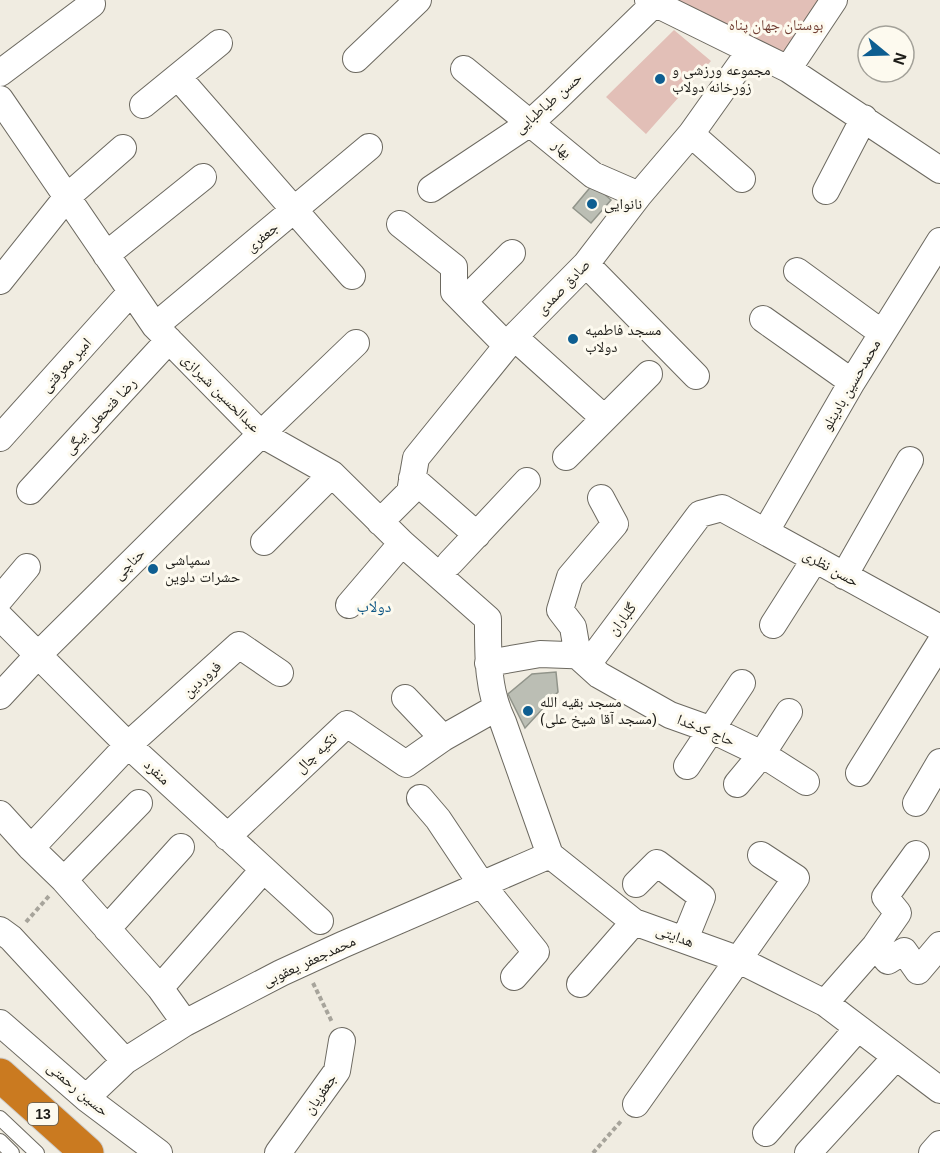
<svg xmlns="http://www.w3.org/2000/svg" width="940" height="1153" font-family="Helvetica,'Noto Naskh Arabic',sans-serif">
	<rect width="100%" height="100%" fill="#f0ece1"/>
	<!-- green -->
	<path fill="#e2bfb7" d="M658 0H824L785 59Z
		M674 30 711 61 646 134 606 97Z"/>
	<!-- building -->
	<path fill="#bbbeb4" stroke="#91948a" stroke-width="1.5" d="M593 184 611 200 591 223 573 208Z
		M556 672 558 692 525 728 508 694 532 674Z"/>
	<g fill="none" stroke-linecap="round" stroke-linejoin="round">
		<defs>
			<path id="lane" d="M0 1118 37 1153
				M0 1141 12 1153"/>
			<path id="street" d="M648 0 788 69 940 170
				M356 59 418 0
				M464 69 593 175 639 195
				M788 69 834 0
				M0 73 92 4
				M178 77 352 276
				M0 99 155 326 261 434 332 474 402 543 488 619C488 654 487 690 503 722L550 855 634 922 737 959 825 1003 940 1090
				M143 105 219 43
				M691 134 742 179
				M431 189 530 123 553 102 654 4
				M826 191 864 118
				M400 224 454 267V292L507 346
				M106 255 203 177
				M586 264 696 376
				M797 271 882 333
				M0 281 67 197 123 148
				M464 301 512 253
				M763 319 852 382
				M155 326 369 147
				M514 337 604 418
				M0 438 131 292
				M566 457 649 374
				M412 478 477 535
				M30 491 169 340
				M601 498 615 524 570 577 560 610 573 627 578 656 599 675 670 715 712 730 762 754 806 782
				M380 522 410 492 416 458 514 337 586 264 639 195 691 134 750 51
				M766 531 852 382 940 241
				M264 542 332 474
				M450 563 527 481
				M844 576 910 460
				M0 599 27 567
				M349 605 402 543
				M0 617 128 745 320 921
				M773 625 815 559
				M488 663 540 654 594 656 700 514 722 508 940 628
				M0 696 38 655 261 434 356 343
				M405 698 443 738
				M687 766 742 683
				M859 773 940 643
				M737 784 762 754 789 712
				M420 798 438 819 482 885 536 952 514 977
				M916 803 940 762
				M0 814 31 848 64 880 160 988 185 1023
				M227 837 347 724 406 764 443 738 496 708
				M31 848 128 745 239 645 280 673
				M64 880 139 803
				M636 884 657 863 702 897 685 939
				M107 929 181 847
				M0 930 11 938 125 1061
				M875 946 888 961 904 951 918 971 940 945
				M580 984 634 922
				M160 988 263 870
				M825 1003 875 946 898 913 885 897 916 854
				M0 1023 86 1098 159 1153
				M86 1098 125 1061 185 1023 281 973 342 945 550 855
				M636 1104 796 878 761 855
				M766 1133 858 1028
				M278 1153 337 1071 342 1041
				M808 1153 896 1057
				M932 1153 940 1144"/>
			<path id="highway" d="M0 1075 87 1153"/>
		</defs>
		<!-- lane casing -->
		<use href="#lane" stroke="#6c6960" stroke-width="16"/>
		<!-- street casing -->
		<use href="#street" stroke="#6c6960" stroke-width="28"/>
		<!-- highway casing -->
		<use href="#highway" stroke="#cdcdcc" stroke-width="35"/>
		<!-- path -->
		<path stroke="#a7a49b" stroke-width="4" stroke-dasharray="4.5 3" stroke-linecap="butt" d="M26 922 49 896
			M313 983 332 1022
			M593 1153 622 1120"/>
		<!-- lane -->
		<use href="#lane" stroke="#fff" stroke-width="14"/>
		<!-- street -->
		<use href="#street" stroke="#fff" stroke-width="26"/>
		<!-- highway -->
		<use href="#highway" stroke="#ca7a20" stroke-width="33"/>
	</g>
	<!-- markers -->
	<g fill="#0e5e91" stroke="#fdfaef" stroke-width="2">
		<circle cx="660" cy="79" r="6"/>
		<circle cx="592" cy="204" r="6"/>
		<circle cx="573" cy="339" r="6"/>
		<circle cx="153" cy="569" r="6"/>
		<circle cx="528" cy="711" r="6"/>
	</g>
	<g text-anchor="middle" stroke-width="6" stroke-linejoin="round" paint-order="stroke">
		<!-- shield labels -->
		<rect fill="#fdfaef" stroke="#605f58" stroke-width="1.5" x="28" y="1103" width="30" height="22" rx="4.5"/>
		<g font-size="14" font-weight="bold" fill="#1d1c18">
			<text x="43" y="1119">13</text>
		</g>
		<!-- park labels -->
		<g font-size="15" fill="#713e33" stroke="#fdfaef">
			<text x="776" y="30">بوستان جهان پناه</text>
		</g>
		<!-- poi labels -->
		<g font-size="15" fill="#1d1c18" stroke="#fdfaef" text-anchor="start">
			<text x="672" y="75">مجموعه ورزشی و<tspan x="672" dy="17">زورخانه دولاب</tspan></text>
			<text x="604" y="209">نانوایی</text>
			<text x="585" y="335">مسجد فاطمیه<tspan x="585" dy="17">دولاب</tspan></text>
			<text x="165" y="565">سمپاشی<tspan x="165" dy="17">حشرات دلوین</tspan></text>
			<text x="540" y="707">مسجد بقیه الله<tspan x="540" dy="17">(مسجد آقا شیخ علی)</tspan></text>
		</g>
		<!-- street labels -->
		<g font-size="15" fill="#1d1c18" stroke="#fdfaef">
			<text transform="translate(548 103) rotate(-41)" y="5">حسن طباطبایی</text>
			<text transform="translate(562 149) rotate(40)" y="5">بهار</text>
			<text transform="translate(262 237) rotate(-40)" y="5">جعفری</text>
			<text transform="translate(563 287) rotate(-46)" y="5">صادق صمدی</text>
			<text transform="translate(66 365) rotate(-48)" y="5">امیر معرفتی</text>
			<text transform="translate(851 385) rotate(-60)" y="5">محمدحسین بادینلو</text>
			<text transform="translate(221 393) rotate(45)" y="5">عبدالحسین شیرازی</text>
			<text transform="translate(100 416) rotate(-47)" y="5">رضا فتحعلی بیگی</text>
			<text transform="translate(129 564) rotate(-45)" y="5">حناچی</text>
			<text transform="translate(831 568) rotate(29)" y="5">حسن نظری</text>
			<text transform="translate(622 619) rotate(-53)" y="5">گلباران</text>
			<text transform="translate(202 679) rotate(-42)" y="5">فروردین</text>
			<text transform="translate(706 730) rotate(22)" y="5">حاج کدخدا</text>
			<text transform="translate(316 753) rotate(-43)" y="5">تکیه چال</text>
			<text transform="translate(157 772) rotate(43)" y="5">منفرد</text>
			<text transform="translate(675 936) rotate(20)" y="5">هدایتی</text>
			<text transform="translate(309 961) rotate(-25)" y="5">محمدجعفر یعقوبی</text>
			<text transform="translate(78 1089) rotate(40)" y="5">حسین رحمتی</text>
			<text transform="translate(320 1094) rotate(-55)" y="5">جعفریان</text>
		</g>
		<!-- neighbourhood labels -->
		<g font-size="16" fill="#0e5684" stroke="#fdfaef">
			<text x="374" y="612">دولاب</text>
		</g>
	</g>
	<!-- north arrow -->
	<g transform="translate(886 54) rotate(109)"><circle r="28" fill="#fdfaef" stroke="#a3a199" stroke-width="1.5"/>
	<path d="M0-4.5L10 22L0 15L-10 22Z" fill="#0e5e91"/>
	<text y="-9" font-size="16" font-weight="bold" text-anchor="middle" fill="#1d1c18">N</text>
	</g>
</svg>
